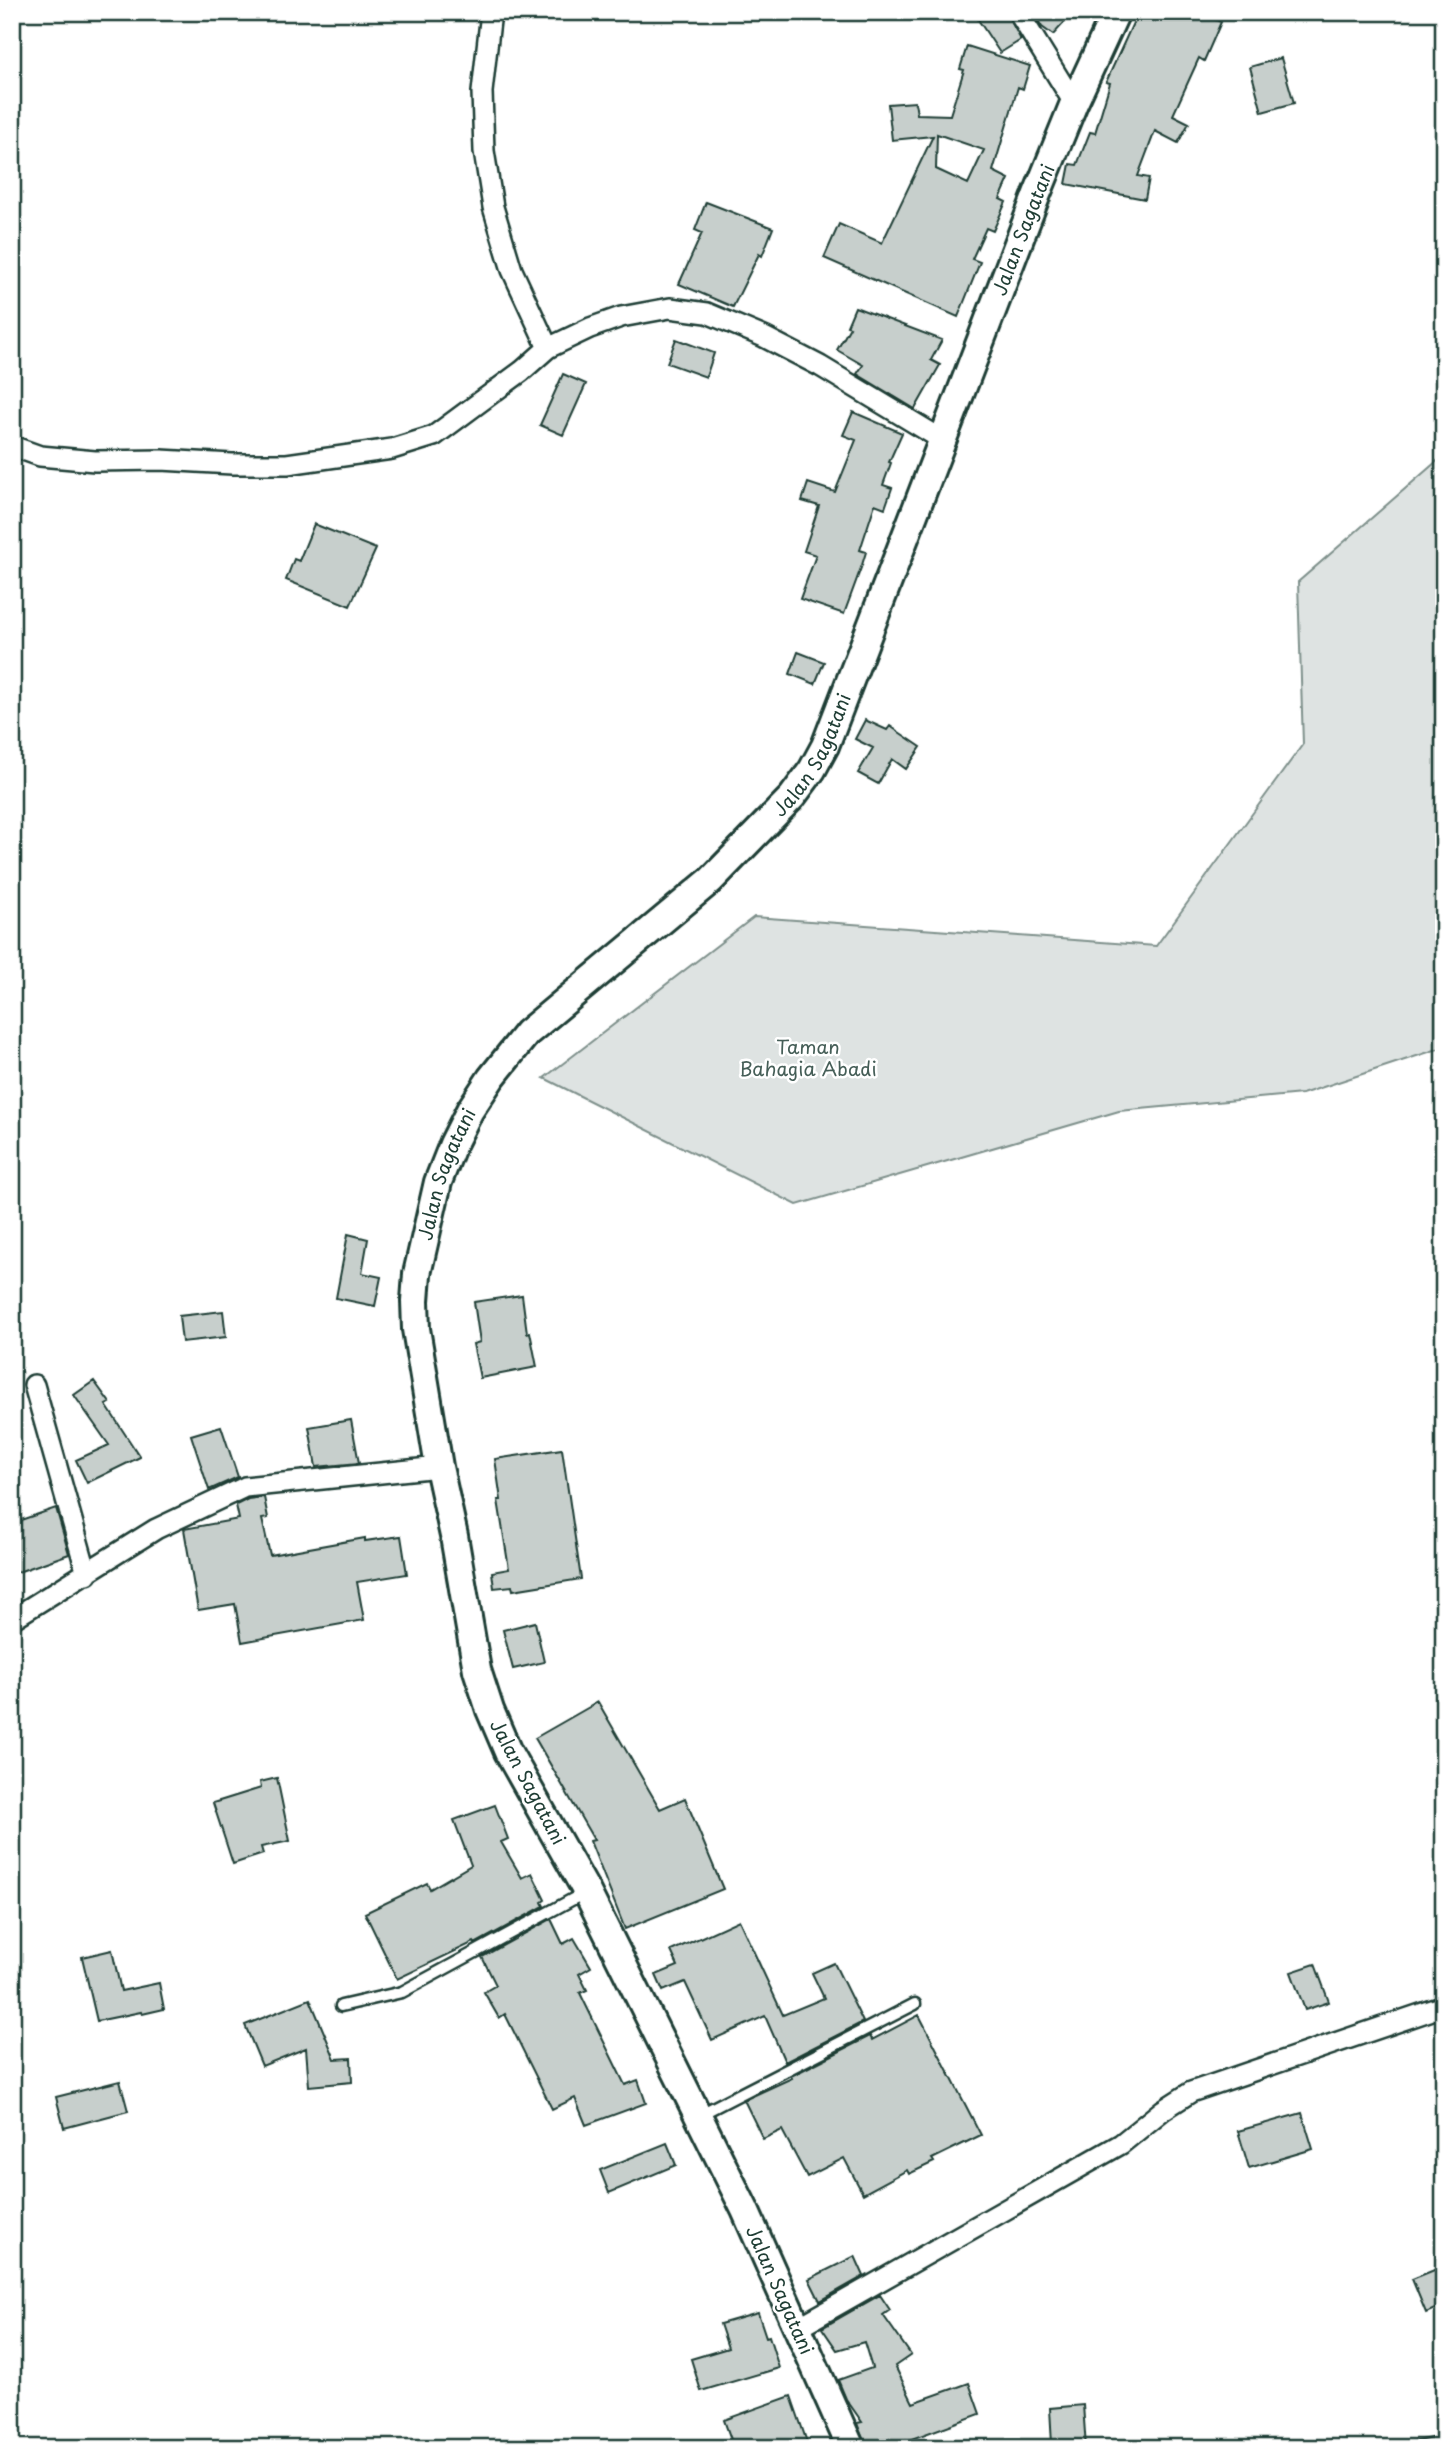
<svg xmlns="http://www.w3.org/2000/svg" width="1456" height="2460" font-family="'Playpen Sans',sans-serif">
	<rect width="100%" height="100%" fill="#fff"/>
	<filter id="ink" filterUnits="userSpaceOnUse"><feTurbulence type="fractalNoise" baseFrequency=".0143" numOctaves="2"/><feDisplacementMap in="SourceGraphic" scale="14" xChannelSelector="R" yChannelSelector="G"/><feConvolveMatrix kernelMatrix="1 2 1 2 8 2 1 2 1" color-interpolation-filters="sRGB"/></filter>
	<g filter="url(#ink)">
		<!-- green -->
		<path fill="#dee3e2" stroke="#7e908b" stroke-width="2" d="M1444 455V1047L1302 1094 1119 1111 797 1205 544 1078 754 917 1156 946 1303 744 1298 582Z"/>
		<!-- building -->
		<path fill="#c7cfcc" stroke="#1f3d34" stroke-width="2" fill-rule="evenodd" d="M973 12H1006L1021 40 1000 53Z
			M1033 12H1074L1053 35 1042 27Z
			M1138 12H1198L1221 22 1204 61 1199 58 1173 115 1189 123 1178 143 1155 131 1138 176 1149 178 1145 199 1066 184 1070 164 1077 165 1090 132 1095 133 1110 83 1106 82Z
			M967 46 1030 66 1023 89 1018 87 993 171 1009 179 1000 199 1006 202 993 231 986 228 972 259 980 262 958 317 824 258 839 224 882 243 933 136 892 140 888 104 915 102 917 114 950 115 964 70 960 69ZM937 134 984 150 968 184 936 169Z
			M1281 58 1294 103 1262 112 1250 67Z
			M706 202 773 228 762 256 759 254 733 307 679 284 702 233 695 230Z
			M855 307 942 340 931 360 940 365 915 409 857 374 863 365 837 350 850 327 847 326Z
			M676 339 714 353 706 377 667 363Z
			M563 374 586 384 563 435 540 425Z
			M853 412 902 433 889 462 891 463 883 485 892 488 885 508 875 504 860 550 866 552 862 565 844 614 800 599 816 555 804 551 819 506 802 501 808 483 835 492 856 440 843 435Z
			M314 524 376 549 350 606 286 580 294 559 299 561Z
			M798 652 824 662 815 684 790 674Z
			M865 720 887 730 890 726 921 747 906 769 892 759 878 784 858 773 873 748 855 739Z
			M348 1234 368 1239 362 1273 381 1277 375 1306 336 1298Z
			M522 1295 527 1333 530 1332 537 1367 480 1378 473 1344 480 1342 474 1302Z
			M223 1311 226 1337 182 1342 179 1316Z
			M94 1381 110 1403 106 1405 140 1457 87 1483 76 1460 109 1445 74 1395Z
			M351 1420 359 1463 316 1467 309 1427Z
			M221 1426 238 1477 209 1490 191 1435Z
			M562 1449 581 1579 513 1590 512 1586 494 1588 492 1572 509 1569 498 1500H501L495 1459Z
			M264 1497 268 1518 262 1519 270 1555 365 1538V1541L401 1536 407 1574 357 1582 364 1620 242 1642 235 1604 198 1610 184 1529 239 1519 236 1505 248 1499Z
			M56 1508 69 1554 12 1574V1523Z
			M535 1622 544 1662 513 1669 503 1630Z
			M598 1702 660 1809 685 1798 723 1889 625 1929 590 1841 594 1840 535 1738Z
			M277 1778 290 1841 261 1847 263 1854 233 1864 213 1803 261 1788 260 1782Z
			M495 1805 508 1839 501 1842 522 1878 532 1873 545 1900 542 1902 544 1906 475 1944 474 1942 397 1979 365 1913 427 1883 430 1889 471 1865 454 1820Z
			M551 1919 563 1944 574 1938 591 1967 579 1974 587 1990 580 1993 625 2085 638 2080 646 2103 586 2125 575 2098 552 2109 505 2014 499 2018 484 1992 496 1985 482 1957Z
			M739 1920 783 2015 824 1998 812 1973 834 1963 863 2022 785 2062 765 2016 712 2040 685 1982 663 1991 656 1975 678 1966 671 1951Z
			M112 1950 121 1991 159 1983 164 2009 142 2014 141 2012 97 2021 82 1957Z
			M1315 1964 1329 2002 1305 2010 1291 1972Z
			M310 1999 335 2059 351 2058 352 2082 309 2086 306 2048 262 2066 245 2025Z
			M919 2015 981 2135 932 2159 934 2162 909 2174 907 2170 863 2194 844 2158 807 2177 782 2130 763 2139 744 2100 792 2078 791 2076 870 2036 872 2040Z
			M120 2081 128 2111 64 2128 56 2097Z
			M1302 2113 1313 2149 1249 2168 1238 2131Z
			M667 2143 676 2165 609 2193 600 2170Z
			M855 2256 864 2276 820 2301 809 2279Z
			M1444 2266V2305L1426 2313 1412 2279Z
			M880 2295 890 2310 883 2315 911 2355 895 2366 913 2403 969 2383 980 2414 887 2448H866L857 2423 862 2422 846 2399 838 2380 872 2368 864 2342 837 2350 822 2328Z
			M758 2313 766 2337 769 2336 779 2368 701 2391 691 2359 728 2348 720 2324Z
			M791 2396 809 2448H734L724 2420Z
			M1083 2405 1086 2448H1059L1052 2444 1050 2408Z"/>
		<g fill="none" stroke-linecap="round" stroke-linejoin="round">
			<defs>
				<path id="lane" d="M341 2006 402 1992 586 1892
					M701 2114 915 2004
					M1413 2448 1444 2442"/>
				<path id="street" d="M491 12 482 92 484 151 493 207 512 270 548 348
					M1018 12 1074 103
					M12 446 40 456 95 461 161 460 232 464H287L392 449 434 436 522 371 548 348 590 328 621 317 670 308 707 313 764 337 820 366 941 439
					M34 1385 87 1574
					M12 1619 156 1529 245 1487 439 1467
					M797 2328 1121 2144 1163 2110 1191 2092 1444 2006"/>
				<g id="secondary">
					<path id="s1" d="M851 2448 745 2210 587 1892 508 1752 490 1710 477 1670 454 1536 439 1467 416 1329 415 1301 417 1274 438 1182 453 1144 470 1110 491 1078 527 1033 711 880 792 797 812 770 825 746 1037 194 1074 103 1116 12"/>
				</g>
			</defs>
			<!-- lane casing -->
			<use href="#lane" stroke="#1f3d34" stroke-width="15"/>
			<!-- street casing -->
			<use href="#street" stroke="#1f3d34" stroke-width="24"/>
			<!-- secondary casing -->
			<use href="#secondary" stroke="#1f3d34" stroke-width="32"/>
			<!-- lane -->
			<use href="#lane" stroke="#fff" stroke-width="10"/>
			<!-- street -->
			<use href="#street" stroke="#fff" stroke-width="19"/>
			<!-- secondary -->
			<use href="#secondary" stroke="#fff" stroke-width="26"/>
		</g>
	</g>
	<g text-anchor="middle" stroke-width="5" stroke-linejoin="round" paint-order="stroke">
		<!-- street labels -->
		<g font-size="19" fill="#1f3d34" stroke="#fff">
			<text dy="7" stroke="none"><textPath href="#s1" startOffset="2504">Jalan Sagatani</textPath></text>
			<text dy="7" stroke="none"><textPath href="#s1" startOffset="1937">Jalan Sagatani</textPath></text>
			<text dy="7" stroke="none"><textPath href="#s1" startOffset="1370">Jalan Sagatani</textPath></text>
			<text transform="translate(528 1782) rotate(62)" y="7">Jalan Sagatani</text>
			<text transform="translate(780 2290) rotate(66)" y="7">Jalan Sagatani</text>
		</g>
		<!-- park labels -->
		<g font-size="19" fill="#455e57" stroke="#fff">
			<text x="808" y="1054">Taman<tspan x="808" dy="22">Bahagia Abadi</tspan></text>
		</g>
	</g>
	<!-- margin -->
	<rect width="1456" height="2460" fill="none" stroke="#fff" stroke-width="42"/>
	<rect x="21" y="21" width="1414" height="2418" fill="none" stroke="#1f3d34" stroke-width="2.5" filter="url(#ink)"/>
</svg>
